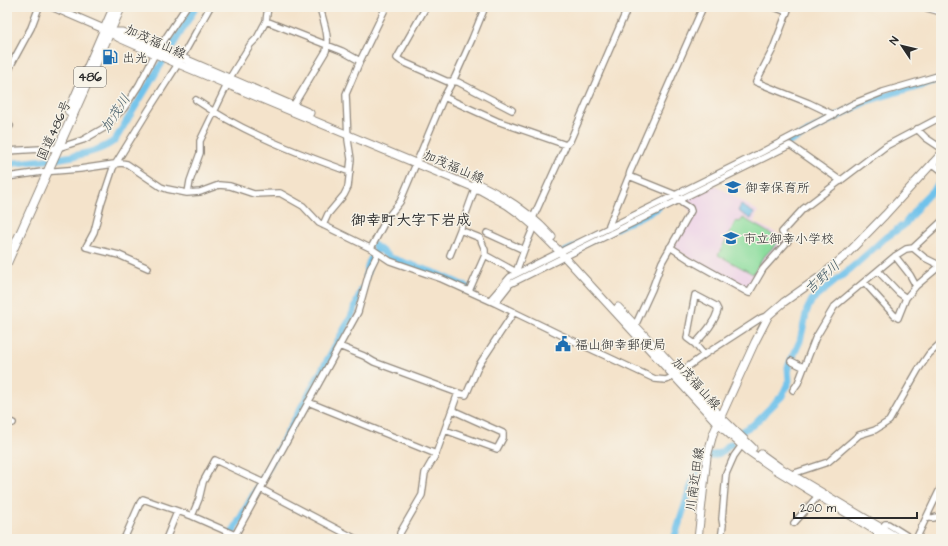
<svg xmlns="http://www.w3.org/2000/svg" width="948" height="546" font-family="'Architects Daughter','Klee One',sans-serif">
	<rect width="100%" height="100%" fill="#f7f3e8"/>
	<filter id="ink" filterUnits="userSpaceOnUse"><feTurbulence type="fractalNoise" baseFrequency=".025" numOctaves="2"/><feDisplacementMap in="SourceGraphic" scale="8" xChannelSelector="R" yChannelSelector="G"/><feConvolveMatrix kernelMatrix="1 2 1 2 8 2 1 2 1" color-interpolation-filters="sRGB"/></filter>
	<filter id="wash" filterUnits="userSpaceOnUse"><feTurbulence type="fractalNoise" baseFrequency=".012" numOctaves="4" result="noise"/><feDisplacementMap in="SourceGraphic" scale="16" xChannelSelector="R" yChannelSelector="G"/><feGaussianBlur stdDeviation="0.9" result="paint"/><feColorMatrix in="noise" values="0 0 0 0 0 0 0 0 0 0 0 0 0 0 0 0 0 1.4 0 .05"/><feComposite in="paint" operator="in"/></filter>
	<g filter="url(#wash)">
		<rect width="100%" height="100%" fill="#f4e3cb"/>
		<!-- built -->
		<path fill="#edd0e8" d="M715 185 758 211 754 222 784 237 786 242 767 261 761 265 749 289 746 291 674 248V245L692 213 682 201Z"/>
		<!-- green -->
		<path fill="#8bdd9d" stroke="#5b8464" d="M743 218 778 238 779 241 762 259 753 274 718 255 736 221 740 222Z"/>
		<!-- water -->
		<path fill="#70c2eb" stroke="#4e768b" d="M741 205 754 213 751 219 738 211Z"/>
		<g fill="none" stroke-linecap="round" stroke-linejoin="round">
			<!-- river -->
			<path stroke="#70c2eb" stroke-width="7" d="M778 148 867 101 941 79
				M7 164C37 160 92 159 115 140L196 7
				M374 245 391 258 438 274 473 290
				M557 256 658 208
				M366 275 369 263 377 248
				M742 431 753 425 782 396 789 381 788 367 800 341 807 310 812 300 855 265 885 238 904 225 924 199 941 182
				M229 539 351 317 362 289
				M674 539 691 486 703 456 705 455C717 457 722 452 731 444"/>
		</g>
	</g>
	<g filter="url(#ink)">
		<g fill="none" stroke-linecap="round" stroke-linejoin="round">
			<defs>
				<path id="minor" d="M426 7 397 58 401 61 446 81 458 82 512 110
					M774 7 787 12
					M789 7 773 49 756 82 809 103 834 115
					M923 7 941 12
					M266 21 342 51 360 61
					M7 75 12 63 31 28 39 7
					M229 79 250 45 257 38 266 21 268 7
					M444 97 497 121 566 145
					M196 100C242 132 297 153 350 172
					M293 106 326 51C330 36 323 21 320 7
					M7 124 10 126
					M917 129 926 138 941 148
					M7 151 58 148 83 140 104 128 124 108 139 85 155 54 186 7
					M932 163 941 170
					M629 176 676 195 682 203 690 208 691 211 662 262 652 289 635 326
					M7 177 42 172 80 169 121 163 127 164 161 187 167 189 187 193 200 192 219 185 230 186 254 194 280 193 303 206 319 223 372 249 390 261 442 279 495 303 561 335 655 379 666 380 675 376 704 355 761 318 769 315
					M188 193 190 181 200 153V141L227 85
					M323 225 328 214 344 195 348 187 351 159 348 140 346 94 360 61 386 7
					M609 228V225L629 176 630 172 703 7
					M487 233 524 250 516 272
					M670 247 690 260 749 293 763 269 788 241 782 232 803 209 886 146 941 117
					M371 248 387 218 400 202 444 97 455 77 472 39 485 7
					M913 248 925 258 939 265
					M524 250 534 226 533 218 566 145 570 141 628 7
					M564 250 762 152 855 103 883 92 941 75
					M450 255 460 230
					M485 255 516 272 515 274
					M568 255 790 145 841 181
					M895 256 910 275 916 286
					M148 268 119 255 86 247 94 232 101 204 113 168 148 111 178 64 210 7
					M878 271 899 293 906 298
					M865 283 894 315 898 318 906 298 916 286 941 265
					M469 291 485 255V250L480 238 460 230 476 186
					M490 300 510 277 560 252
					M495 303 510 284 564 257
					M695 344 687 338 695 295 716 306 718 310C714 324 704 334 695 344L704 355
					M339 346 364 356 374 362 458 393
					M791 361 803 367
					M793 390 798 383 815 339 834 307 895 256 906 249 913 248 941 222
					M308 402 436 454
					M7 421 13 423
					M445 430 497 449 503 438V433L452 410
					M792 474 828 462 859 435 875 430 889 421 918 370 929 354 941 343
					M261 489 356 539
					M192 516 199 499 203 482 215 460 264 483
					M926 518H933L941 516
					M794 523 818 496
					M882 528 885 524H888L912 539
					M124 539 140 503 143 499 192 516 235 535
					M166 539 177 512
					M233 539 358 312 370 269 378 253
					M400 539V533L422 495 425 473 436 454 458 393 466 395 479 365 514 312
					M721 539 723 525 722 519 726 474 734 456 742 445
					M878 539 876 538 878 532
					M916 539 941 487"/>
				<path id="major" d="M53 7 104 29 119 38 178 64 480 190 507 205 521 215 534 226 560 252 718 424 747 450 776 470 889 539
					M111 32H122L310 113
					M476 183C505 196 530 213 552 237
					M618 307 721 417 753 448
					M761 454 779 467 900 539
					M698 539 707 457 713 434 755 342 769 315 784 302 821 276 846 255 885 215 941 154"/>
				<path id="highway" d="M69 111 114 7
					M7 263 121 7"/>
			</defs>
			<!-- minor casing -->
			<use href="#minor" stroke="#90877b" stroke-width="8"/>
			<!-- major casing -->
			<use href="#major" stroke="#90877b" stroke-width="9"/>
			<!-- highway casing -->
			<use href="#highway" stroke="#90877b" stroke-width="10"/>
			<!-- minor -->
			<use href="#minor" stroke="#fff" stroke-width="5.5"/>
			<!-- major -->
			<use href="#major" stroke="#fff" stroke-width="7"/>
			<!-- highway -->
			<use href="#highway" stroke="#fff" stroke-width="8"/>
		</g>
	</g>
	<!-- icons -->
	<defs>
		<symbol id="fuel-bare" viewBox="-9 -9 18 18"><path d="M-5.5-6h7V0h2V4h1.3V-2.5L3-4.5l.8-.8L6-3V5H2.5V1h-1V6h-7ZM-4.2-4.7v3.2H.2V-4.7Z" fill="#1f6fb2" stroke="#f7f3e8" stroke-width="2.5" paint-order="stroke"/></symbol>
		<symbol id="school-bare" viewBox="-9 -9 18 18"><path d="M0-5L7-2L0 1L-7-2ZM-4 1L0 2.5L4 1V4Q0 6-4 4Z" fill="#1f6fb2" stroke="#f7f3e8" stroke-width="2.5" paint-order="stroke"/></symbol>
		<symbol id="civic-bare" viewBox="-9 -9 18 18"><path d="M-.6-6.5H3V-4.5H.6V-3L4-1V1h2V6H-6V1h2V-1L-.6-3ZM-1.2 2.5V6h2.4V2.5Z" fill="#1f6fb2" stroke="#f7f3e8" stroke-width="2.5" paint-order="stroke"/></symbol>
	</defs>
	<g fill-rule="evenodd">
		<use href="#fuel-bare" x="99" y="46" width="22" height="22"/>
		<use href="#school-bare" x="722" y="176" width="22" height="22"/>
		<use href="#school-bare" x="720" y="227" width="22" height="22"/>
		<use href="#civic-bare" x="552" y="333" width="22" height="22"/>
	</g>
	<g text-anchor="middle" stroke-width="3" stroke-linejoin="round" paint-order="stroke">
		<!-- shield labels -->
		<rect fill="#f7f3e8" stroke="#686764" stroke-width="1" x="74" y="67" width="32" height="20" rx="3"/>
		<g font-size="12" font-weight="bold" fill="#2b2b2b">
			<text x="90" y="81">486</text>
		</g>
		<!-- street labels -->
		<g font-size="13" fill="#2b2b2b" stroke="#f7f3e8">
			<text transform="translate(156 41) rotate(24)" y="5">加茂福山線</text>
			<text transform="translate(53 130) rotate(-66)" y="5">国道486号</text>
			<text transform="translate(454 166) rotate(23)" y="5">加茂福山線</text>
			<text transform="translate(697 383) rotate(48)" y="5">加茂福山線</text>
			<text transform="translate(694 479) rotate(-82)" y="5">川南近田線</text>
		</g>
		<!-- poi labels -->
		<g font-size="13" fill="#2b2b2b" stroke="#f7f3e8" text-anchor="start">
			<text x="122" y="62">出光</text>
			<text x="745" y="192">御幸保育所</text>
			<text x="743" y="243">市立御幸小学校</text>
			<text x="575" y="349">福山御幸郵便局</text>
		</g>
		<!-- water labels -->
		<g font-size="14" font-style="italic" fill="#405865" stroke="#f7f3e8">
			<text transform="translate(115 113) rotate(-57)" y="5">加茂川</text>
			<text transform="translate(822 277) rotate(-43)" y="5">吉野川</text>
		</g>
		<!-- quarter labels -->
		<g font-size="15" font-weight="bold" fill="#2b2b2b" stroke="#f7f3e8">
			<text x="411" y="225">御幸町大字下岩成</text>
		</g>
	</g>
	<!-- margin -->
	<rect width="948" height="546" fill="none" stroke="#f7f3e8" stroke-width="24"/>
	<!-- north arrow -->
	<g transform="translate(902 46) rotate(305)" stroke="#f7f3e8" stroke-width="3" paint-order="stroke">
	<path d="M0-3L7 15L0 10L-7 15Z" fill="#2b2b2b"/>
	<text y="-6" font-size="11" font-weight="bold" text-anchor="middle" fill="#2b2b2b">N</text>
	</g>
	<!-- scale -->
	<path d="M794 512v6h123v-6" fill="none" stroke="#2b2b2b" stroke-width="2"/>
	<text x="800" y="512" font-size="12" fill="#2b2b2b" stroke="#f7f3e8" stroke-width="3" paint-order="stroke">200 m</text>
</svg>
